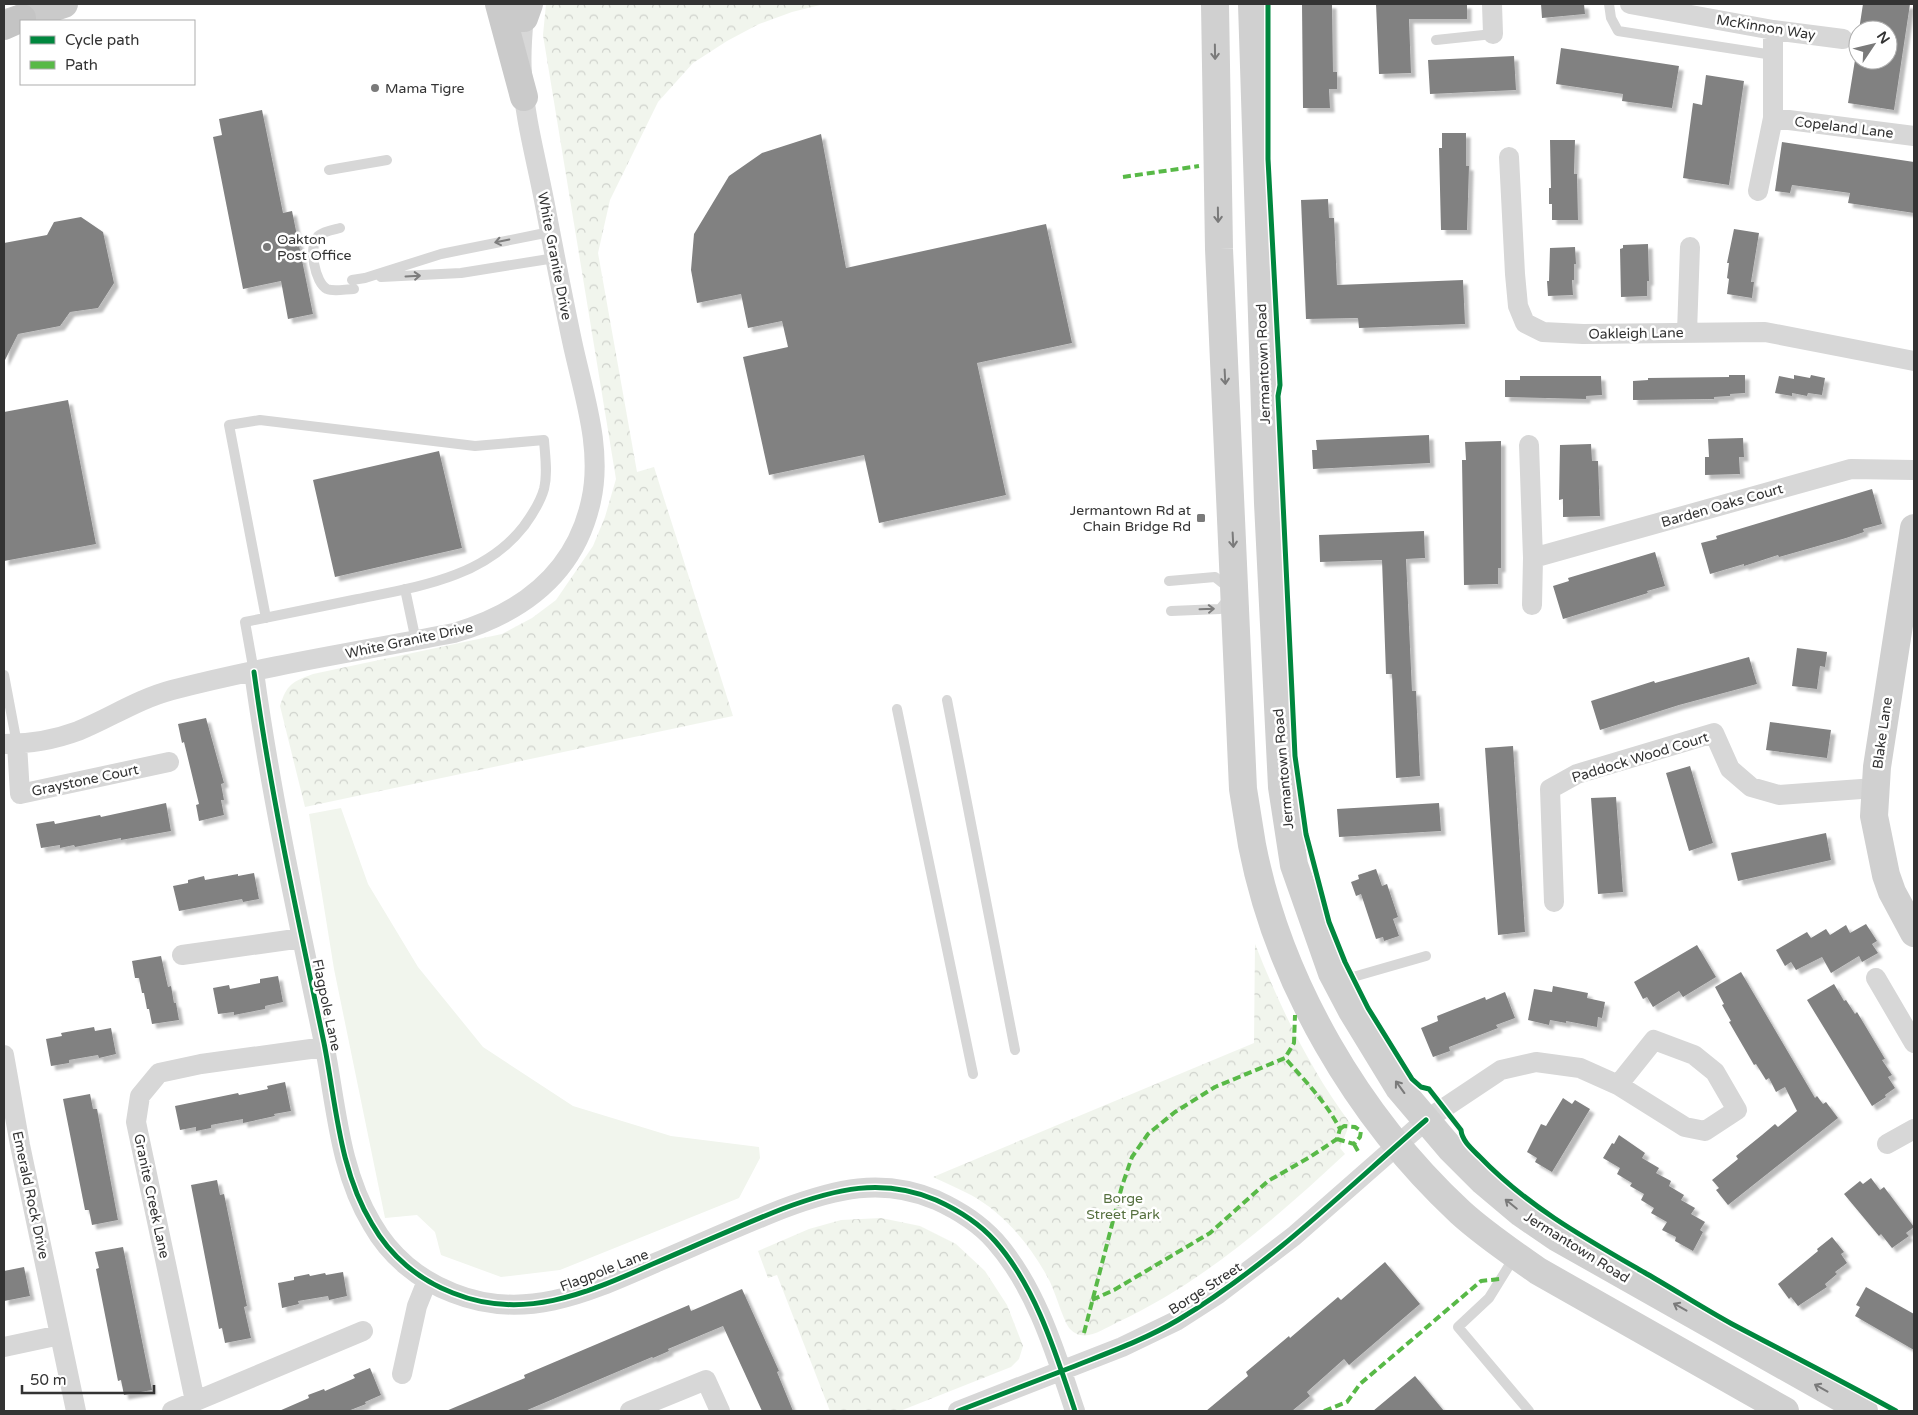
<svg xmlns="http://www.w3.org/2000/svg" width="1918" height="1415" font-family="'Varela Round',sans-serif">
	<defs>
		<pattern id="forest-crowns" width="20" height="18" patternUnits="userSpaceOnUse" patternTransform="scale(1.25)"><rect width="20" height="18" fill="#f1f5ed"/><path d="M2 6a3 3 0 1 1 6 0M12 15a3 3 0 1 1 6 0" fill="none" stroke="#cfd2cc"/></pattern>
		<filter id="shadow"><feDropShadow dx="4.5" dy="4.5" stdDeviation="1" flood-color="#0004"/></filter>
	</defs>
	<rect width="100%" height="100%" fill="#fff"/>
	<!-- grass -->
	<path fill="#f1f5ed" d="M341 808 368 884 418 967 483 1047 573 1106 671 1136 759 1147 760 1158 739 1198 560 1270 501 1277 441 1255 435 1232 417 1215 385 1218 334 969 309 814Z"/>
	<!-- forest -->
	<path fill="url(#forest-crowns)" d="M546 4H824L792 12 759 24 727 41 693 63 658 102 610 200 598 253 637 472 654 467 733 716 305 807 280 706C287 684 292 682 313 674L502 634 532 618 556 600 593 546 605 517 616 479 543 35Z
		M1255 944C1280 1007 1309 1068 1350 1123L1340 1148 1345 1154C1276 1218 1204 1282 1118 1322 1103 1329 1084 1344 1070 1329 1064 1323 1055 1291 1049 1280 1032 1247 1004 1213 971 1195 959 1189 946 1183 933 1177L1254 1043Z
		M881 1218 920 1226 956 1244 985 1271 1007 1305 1023 1346 1019 1359 1011 1367 900 1411H830L777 1275 768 1278 758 1251 809 1229 841 1220Z"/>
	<!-- building -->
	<path fill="#818181" filter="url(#shadow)" d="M1302 4H1332L1333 72H1337V89H1329L1330 108H1303Z
		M1376 4H1467V19H1409L1411 73 1379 74Z
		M1541 4H1584L1585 14 1542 18Z
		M1863 4H1910L1894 110 1848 103 1855 60H1888V30H1859Z
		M1561 48 1679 66 1672 108 1622 101 1623 94 1556 84Z
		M1514 56 1516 90 1430 94 1428 60Z
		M1706 75 1744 81 1729 185 1683 178 1693 103 1702 105Z
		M262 110 283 213 292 211 313 314 288 319 281 281 243 289 213 137 222 135 219 119Z
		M1442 133H1466V166H1469L1467 230H1441L1439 148H1442Z
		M821 134 846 268 1046 224 1072 343 977 363 1006 495 879 523 864 455 769 475 743 357 788 347 782 321 748 328 741 294 697 303 691 270 694 234 729 176 762 153Z
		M1550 140H1575L1574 174H1577L1578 220H1552V204H1549V188H1551Z
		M1782 142 1914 162V213L1848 203 1850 193 1792 185 1790 193 1775 191Z
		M1328 199 1329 218H1334L1337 285 1463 280 1465 324 1359 328 1358 318 1306 319 1301 200Z
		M81 217 103 232 114 283 98 308 70 312 60 326 18 334 4 362V243L47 235 54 222Z
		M1734 229 1759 233 1751 282H1754L1752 298 1727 294 1729 279 1727 278 1729 263H1727Z
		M1648 244 1649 281H1647V296L1621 297 1620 249 1623 248V245Z
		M1575 247 1576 264H1574V280H1572L1573 295 1548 296 1547 281H1549L1550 248Z
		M1729 375H1745V393L1730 394V396L1714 397V399L1633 400V381L1648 380V378L1729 377Z
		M1794 375 1810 378 1811 375 1825 378 1822 395 1808 393 1807 396 1792 393V396L1775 393 1779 376 1794 379Z
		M1520 376H1601L1602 395 1586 396V399L1505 397V380H1520Z
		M68 400 96 544 4 561V412Z
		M1429 435 1430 463 1313 469 1312 450H1317L1316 440Z
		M1743 438 1744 457H1739L1740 474 1705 475V457H1709L1708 439Z
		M1501 441V568H1498V584L1464 585 1462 460H1466L1465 442Z
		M1591 444 1592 461H1598L1600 516 1563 517V499L1559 500 1560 445Z
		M439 451 462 548 335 577 313 480Z
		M1872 489 1882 524 1863 529 1864 532 1846 538 1779 557 1778 555 1744 566V564L1710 574 1701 543 1717 539 1716 536Z
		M1424 531 1425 558 1406 559 1412 691H1416L1420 776 1396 778 1392 674H1386L1382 560 1320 562 1319 535Z
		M1655 552 1665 586 1647 591 1648 593 1563 619 1553 586 1569 581 1568 578Z
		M1797 648 1827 652 1825 667 1820 666 1817 689 1792 686Z
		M1749 657 1757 684 1679 705 1600 730 1591 701 1654 681 1655 683Z
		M206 718 224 783 221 784 224 800H221L224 815 199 821 196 805 199 804 184 742 182 743 178 724Z
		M1770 722 1831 730 1827 758 1766 750Z
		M1513 746 1525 932 1498 935 1485 748Z
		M1690 766 1713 843 1689 851 1666 773Z
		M1616 797 1623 892 1598 894 1591 798Z
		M166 803 171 831 121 840V838L75 847 74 845 60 848V845L41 848 36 824 54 821 55 824 100 815 101 817Z
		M1439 803 1441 831 1339 837 1337 809Z
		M1826 833 1831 860 1738 881 1731 853Z
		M1376 869 1382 886 1387 884 1398 917 1393 919 1399 936 1384 941 1383 937 1376 939 1361 894 1356 896 1351 882 1359 879 1358 875Z
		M254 873 259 899 243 902 242 899 179 911 173 886 188 883V880L204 876 205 880 238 874V876Z
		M1866 924 1877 941 1872 944 1878 953 1862 962 1859 956 1831 973 1822 957 1796 970 1791 962 1785 966 1776 950 1807 932 1811 938 1826 929 1830 935 1846 925 1850 933Z
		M1697 945 1716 977 1683 997 1679 991 1653 1007 1647 997 1643 999 1634 982Z
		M161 956 168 987 171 986 174 1003H176L179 1020 152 1024 149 1009H147L144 993H142L139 978H135L132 961Z
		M1741 972 1815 1098 1817 1096 1823 1104 1826 1102 1838 1118 1728 1205 1716 1190 1719 1188 1712 1180 1738 1159 1736 1156 1762 1135 1775 1124 1778 1127 1797 1111 1785 1087 1776 1092 1769 1078 1766 1080 1756 1064 1754 1065 1729 1022 1731 1021 1722 1005 1724 1004 1715 987Z
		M278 976 283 1002 265 1006V1009L234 1015V1012L218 1014 213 988 229 985 230 989 260 983V979Z
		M1834 984 1844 1001 1846 1000 1855 1014 1857 1012 1885 1059 1882 1060 1892 1075 1888 1077 1895 1088 1885 1095 1886 1097 1872 1106 1807 1000Z
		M1553 986 1588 993 1587 998 1605 1002 1602 1018 1598 1017 1597 1027 1566 1021V1023L1550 1020 1549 1025 1528 1020 1534 989 1552 992Z
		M1505 992 1515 1018 1496 1025 1498 1028 1449 1047 1450 1051 1433 1057 1421 1028 1438 1021 1437 1016 1485 997 1486 1000Z
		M94 1027 95 1031 111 1028 116 1054 99 1058 98 1055 69 1060V1063L51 1066 46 1039 62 1036 61 1033Z
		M285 1082 291 1111 274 1114 275 1116 243 1123V1119L211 1125V1128L196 1131V1127L180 1130 175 1106 238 1093 239 1095 268 1089 267 1086Z
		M90 1094 93 1109H97L118 1220 92 1225 89 1210H85L63 1099Z
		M1563 1098 1572 1104 1575 1100 1590 1109 1552 1172 1535 1162 1537 1158 1527 1152 1541 1124 1546 1126Z
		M1619 1135 1645 1153 1642 1158 1659 1168 1656 1173 1671 1181 1669 1186 1684 1195 1681 1200 1695 1208 1691 1214 1705 1222 1700 1230 1703 1232 1693 1251 1675 1241 1676 1237 1662 1230 1667 1222 1651 1213 1654 1208 1641 1200 1644 1194 1630 1186 1632 1183 1617 1174 1620 1168 1603 1158 1612 1143 1614 1144Z
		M1871 1178 1880 1190 1884 1187 1914 1227 1906 1233 1909 1236 1892 1248 1881 1234 1879 1236 1844 1194 1860 1181 1863 1184Z
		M217 1180 220 1195 224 1194 247 1306 244 1307 251 1338 225 1343 222 1328 219 1329 191 1185Z
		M1832 1237 1844 1252 1841 1254 1847 1263 1835 1272 1837 1274 1825 1284 1827 1287 1798 1306 1791 1297 1789 1299 1778 1284 1818 1251 1817 1249Z
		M123 1247 152 1390 124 1395 121 1380 118 1381 96 1269 99 1268 95 1252Z
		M1385 1262 1420 1304 1349 1365 1344 1359 1307 1392 1310 1396 1292 1411H1206L1248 1376 1246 1372 1289 1336 1290 1338 1338 1297 1341 1300Z
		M24 1267 30 1296 4 1301V1271Z
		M343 1272 347 1296 329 1300 328 1296 298 1301 299 1304 282 1308 278 1283 294 1280V1277L309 1274 310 1276 325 1273 326 1275Z
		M1866 1287 1914 1314V1350L1855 1316 1860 1307 1856 1305Z
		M742 1289 779 1371 777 1372 793 1411H762L723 1326 668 1349 669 1351 653 1358 652 1357 525 1411H446L525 1378 524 1375 689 1305 691 1311Z
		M370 1368 381 1395 365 1402 366 1404 348 1411H279L309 1398 308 1395 324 1389 325 1391 355 1378 353 1375Z
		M1415 1376 1444 1411H1373Z"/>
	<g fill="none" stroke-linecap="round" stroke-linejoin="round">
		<!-- lane -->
		<path stroke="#d7d7d7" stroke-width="10" d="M1609 4 1611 18 1618 31 1773 55
			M1436 40 1493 34
			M329 170 387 160
			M340 228C332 230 324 231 318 236 308 247 315 283 327 289 334 292 346 289 354 289
			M381 277 461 273 555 258
			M352 280 365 278 441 254 550 232
			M1169 581 1215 577 1229 588
			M405 589 416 641
			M1171 611 1220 609 1230 597
			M254 672 245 622C281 615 317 607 353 600 415 587 483 579 524 526 532 515 540 503 544 489 548 473 545 456 544 440L475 446 260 420 229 425 266 618
			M4 675 17 744
			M947 700 1015 1050
			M897 709 973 1074
			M1339 984 1353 977 1426 956
			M1515 1256 1489 1298 1458 1327 1529 1411"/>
		<!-- street -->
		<path stroke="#d7d7d7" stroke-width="20" d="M1492 4 1493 34
			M1630 4 1773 30 1843 39
			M1773 118 1914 136
			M1509 157 1515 274 1518 306 1525 323 1543 332 1583 334 1765 332 1914 361
			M1758 191 1773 118V30
			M1687 332 1690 247
			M1529 445 1533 558 1532 605
			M1533 558 1851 469 1914 470
			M254 672C271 796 298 919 324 1043 336 1103 339 1170 372 1224 390 1256 419 1280 453 1293 525 1322 589 1292 655 1263 697 1245 739 1226 782 1209 835 1189 882 1177 936 1200 958 1210 979 1223 995 1241 1036 1287 1056 1354 1075 1411
			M4 744C29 744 54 740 78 731 110 718 138 699 172 690 264 666 360 651 454 633 522 613 575 574 591 501 603 448 583 393 572 341 562 294 553 247 544 200 536 158 524 116 522 73 520 50 523 28 525 5
			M17 744 20 794 169 762
			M1554 902 1550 789 1577 774 1714 733 1730 769 1751 787 1779 795 1875 788
			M182 955 302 938
			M1876 978 1914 1043
			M4 1055 20 1145 76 1411
			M1887 1144 1914 1129
			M4 1347 60 1335
			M402 1374 417 1306 427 1281
			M195 1401 136 1122 140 1096 159 1073 201 1064 325 1047
			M172 1411 363 1331
			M630 1411 706 1380 720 1411
			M958 1411 1122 1347 1176 1321 1218 1294 1294 1236 1426 1120 1501 1070 1536 1062 1580 1068 1618 1085 1685 1127 1705 1131 1737 1110 1715 1072 1694 1055 1654 1040 1618 1085"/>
		<!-- secondary -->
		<path stroke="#d0d0d0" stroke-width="28" d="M1215 4 1219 249 1243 789C1246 808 1249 827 1252 845 1279 983 1358 1117 1460 1212 1484 1234 1511 1252 1538 1271L1785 1411
			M1252 4 1268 503 1282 787 1294 865 1332 973 1352 1011 1399 1088 1450 1148 1483 1181 1521 1213 1556 1237 1864 1411
			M1914 528 1877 767 1874 816 1886 875 1892 892 1914 933"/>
		<!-- primary -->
		<path stroke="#cacaca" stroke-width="28" d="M499 4 524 97
			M524 18 529 4
			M4 24 64 4"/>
		<!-- highway -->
		<path stroke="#c4c4c4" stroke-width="28" d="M4 26 22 18"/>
		<!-- quiet -->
		<path stroke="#58b947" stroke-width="4" stroke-dasharray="8 4" stroke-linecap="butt" d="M1123 177 1199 166
			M1337 1139 1354 1144 1360 1137 1361 1131 1355 1127 1344 1126 1340 1129
			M1354 1144 1359 1153
			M1092 1300 1114 1290 1210 1233 1268 1181 1310 1157 1337 1139 1340 1129C1326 1102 1305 1081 1285 1058
			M1084 1333 1122 1186 1132 1157 1148 1134 1175 1112 1215 1087 1285 1058 1294 1043 1295 1015
			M1324 1411 1347 1402 1360 1384 1481 1281 1500 1279"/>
		<defs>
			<path id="cycleway" d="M1268 4V159L1280 385 1278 396 1295 756 1306 834 1329 922 1345 962 1368 1008 1412 1079 1421 1087 1429 1089 1461 1130C1462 1141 1472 1149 1480 1157 1528 1207 1588 1240 1647 1274 1675 1290 1703 1308 1732 1324 1787 1353 1842 1381 1896 1411
				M254 672C271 796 298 919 324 1043 336 1103 339 1170 372 1224 390 1256 419 1280 453 1293 525 1322 589 1292 655 1263 697 1245 739 1226 782 1209 835 1189 882 1177 936 1200 958 1210 979 1223 995 1241 1036 1287 1056 1354 1075 1411
				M958 1411C997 1396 1036 1381 1075 1366 1110 1352 1146 1339 1178 1320 1270 1265 1346 1189 1426 1120"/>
		</defs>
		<!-- cycleway casing -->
		<use href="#cycleway" stroke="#fff" stroke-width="8"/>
		<!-- cycleway -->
		<use href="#cycleway" stroke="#00873e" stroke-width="5"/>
	</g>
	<!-- one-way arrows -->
	<defs><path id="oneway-shaft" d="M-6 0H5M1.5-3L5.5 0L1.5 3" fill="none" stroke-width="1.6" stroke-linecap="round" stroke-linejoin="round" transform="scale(1.25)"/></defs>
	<g stroke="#7a7a7a">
		<use href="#oneway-shaft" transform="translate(1215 52) rotate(89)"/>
		<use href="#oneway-shaft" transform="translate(1218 215) rotate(89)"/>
		<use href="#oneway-shaft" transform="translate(1225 377) rotate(87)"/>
		<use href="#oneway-shaft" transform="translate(1233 540) rotate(87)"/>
		<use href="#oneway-shaft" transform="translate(1400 1087) rotate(-126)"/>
		<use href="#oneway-shaft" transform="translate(1511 1204) rotate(-141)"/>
		<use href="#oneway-shaft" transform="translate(1680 1307) rotate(-151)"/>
		<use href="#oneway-shaft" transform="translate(1821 1388) rotate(-151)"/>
	</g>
	<g stroke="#7d7d7d">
		<use href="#oneway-shaft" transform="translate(502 241) rotate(168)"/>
		<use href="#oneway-shaft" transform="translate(413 276) rotate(-3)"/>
		<use href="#oneway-shaft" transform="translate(1207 609) rotate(-2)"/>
	</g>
	<!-- markers -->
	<g fill="#7a7a7a" stroke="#fff" stroke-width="2">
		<circle cx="375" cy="88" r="5"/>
		<circle cx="267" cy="247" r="5"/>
		<rect x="1196" y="513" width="10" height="10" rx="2.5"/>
	</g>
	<g text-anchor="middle" stroke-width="5" stroke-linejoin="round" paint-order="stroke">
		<!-- street labels -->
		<g font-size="14" fill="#333" stroke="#fff">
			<text transform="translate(1766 27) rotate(9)" y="5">McKinnon Way</text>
			<text transform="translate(1844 127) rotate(7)" y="5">Copeland Lane</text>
			<text transform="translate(555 256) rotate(79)" y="5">White Granite Drive</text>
			<text transform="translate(1636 333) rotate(-1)" y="5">Oakleigh Lane</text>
			<text transform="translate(1263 364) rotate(-92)" y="5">Jermantown Road</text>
			<text transform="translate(1722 505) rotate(-16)" y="5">Barden Oaks Court</text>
			<text transform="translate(409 640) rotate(-12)" y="5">White Granite Drive</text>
			<text transform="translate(1882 733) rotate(-82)" y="5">Blake Lane</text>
			<text transform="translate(1640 757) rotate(-17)" y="5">Paddock Wood Court</text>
			<text transform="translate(1283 769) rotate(-95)" y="5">Jermantown Road</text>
			<text transform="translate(85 780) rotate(-12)" y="5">Graystone Court</text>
			<text transform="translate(327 1005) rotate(78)" y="5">Flagpole Lane</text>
			<text transform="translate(31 1195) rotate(78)" y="5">Emerald Rock Drive</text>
			<text transform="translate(152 1196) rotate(78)" y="5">Granite Creek Lane</text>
			<text transform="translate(1577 1247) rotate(32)" y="5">Jermantown Road</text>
			<text transform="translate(604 1270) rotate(-21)" y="5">Flagpole Lane</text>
			<text transform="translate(1205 1288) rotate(-33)" y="5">Borge Street</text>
		</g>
		<!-- poi labels -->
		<g font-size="14" fill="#333" stroke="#fff" text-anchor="start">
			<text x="385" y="93">Mama Tigre</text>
			<text x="277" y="244">Oakton<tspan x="277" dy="16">Post Office</tspan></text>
			<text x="1191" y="515" text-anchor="end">Jermantown Rd at<tspan x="1191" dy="16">Chain Bridge Rd</tspan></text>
		</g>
		<!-- park labels -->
		<g font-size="14" fill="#56703f" stroke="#fff">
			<text x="1123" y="1203">Borge<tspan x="1123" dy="16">Street Park</tspan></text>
		</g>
	</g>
	<!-- border -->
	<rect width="1918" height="1415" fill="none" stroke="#333333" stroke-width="10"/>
	<!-- legend -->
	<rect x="20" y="20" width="175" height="65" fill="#ffffff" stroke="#adadad"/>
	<rect x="30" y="36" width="25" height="8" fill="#00873e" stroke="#adadad"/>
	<text x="65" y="45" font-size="15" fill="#333333">Cycle path</text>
	<rect x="30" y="61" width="25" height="8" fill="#58b947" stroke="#adadad"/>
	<text x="65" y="70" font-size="15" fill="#333333">Path</text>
	<!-- north arrow -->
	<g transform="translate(1873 45) rotate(55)"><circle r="24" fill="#ffffff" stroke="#adadad"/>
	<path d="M0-4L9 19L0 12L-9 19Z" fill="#7a7a7a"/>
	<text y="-8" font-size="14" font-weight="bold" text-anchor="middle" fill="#333333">N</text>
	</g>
	<!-- scale -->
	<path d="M22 1385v8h132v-8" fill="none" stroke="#333333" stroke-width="2.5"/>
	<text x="30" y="1385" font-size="15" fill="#333333" stroke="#ffffff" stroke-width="4" paint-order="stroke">50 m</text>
</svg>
